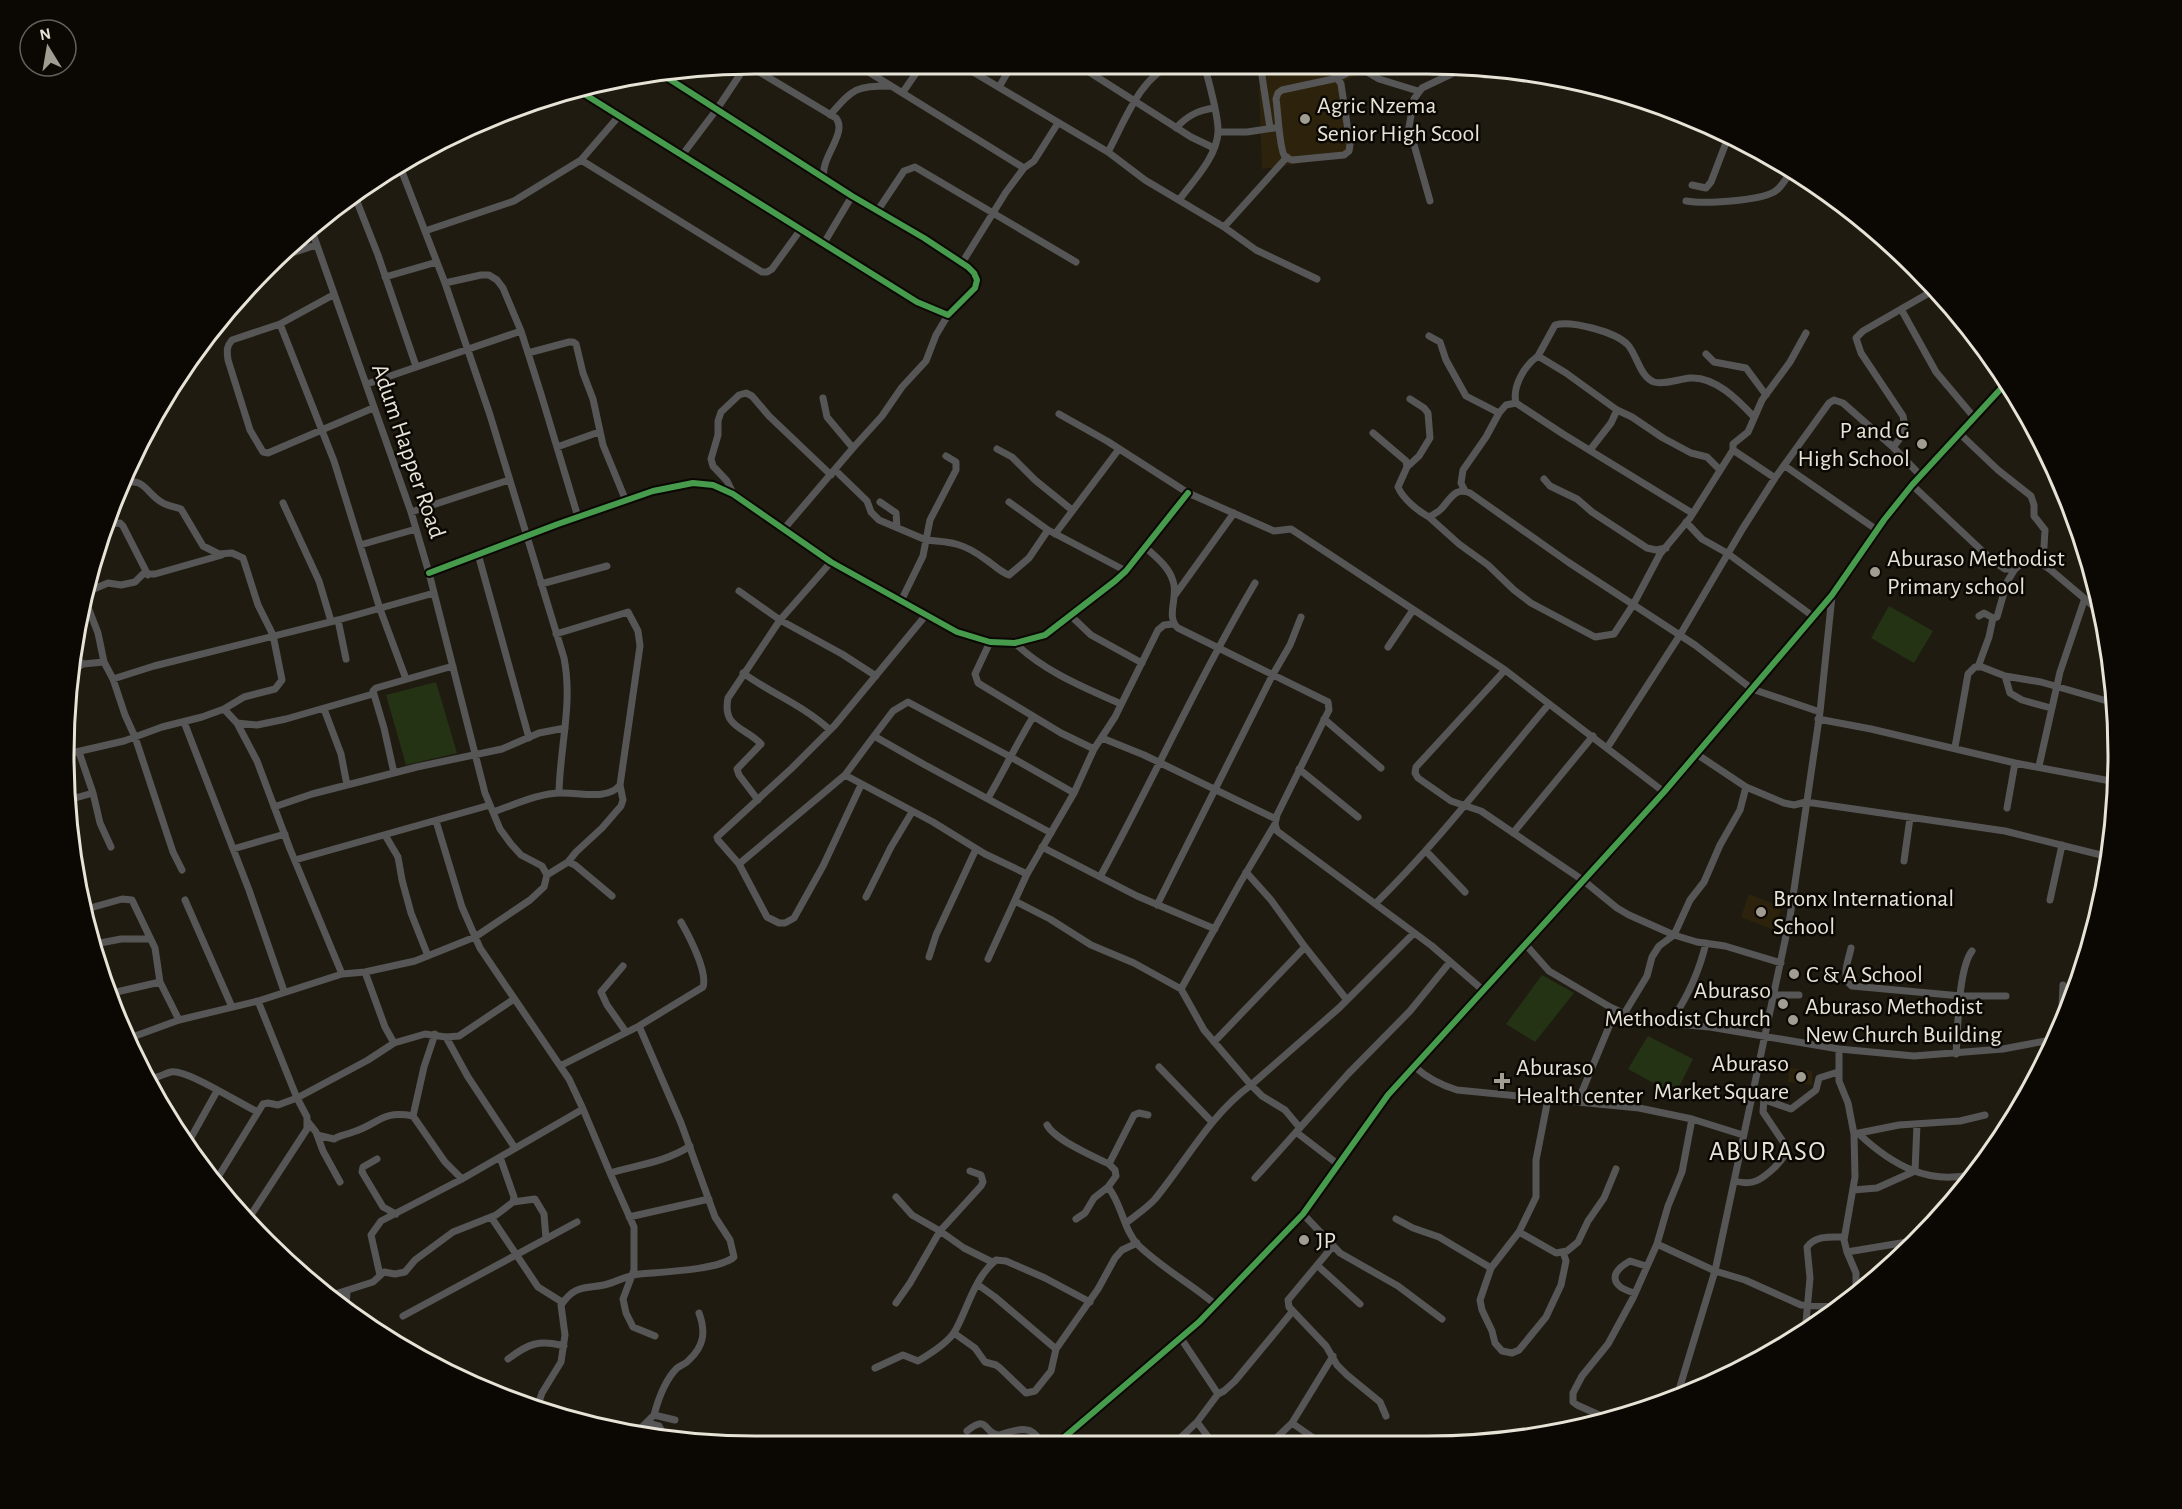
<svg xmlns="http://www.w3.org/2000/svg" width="2182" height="1509" font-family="'Alegreya Sans',sans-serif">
	<rect width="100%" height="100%" fill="#1f1b11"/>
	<!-- built -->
	<path fill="#2d230c" d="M1271 63H1386L1344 81 1354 150 1343 157 1262 169 1259 87Z
		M1749 894 1781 907 1776 931 1741 917Z
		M1790 1068 1812 1071V1085L1788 1082Z"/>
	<!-- green -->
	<path fill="#233314" d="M1889 606 1933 631 1914 663 1871 638Z
		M436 682 457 753 406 765 386 695Z
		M1542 975 1574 993 1535 1042 1506 1024Z
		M1648 1036 1693 1059 1675 1095 1628 1069Z"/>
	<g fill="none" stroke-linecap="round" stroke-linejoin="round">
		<!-- stream -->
		<path stroke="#385f7d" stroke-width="1.5" d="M2061 506 2073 511"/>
		<!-- minor -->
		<path stroke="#575656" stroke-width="7" d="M854 63 1024 168 1006 192 962 263
			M958 63 1108 152 1145 180 1224 227 1256 250 1317 279
			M1075 63 1191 137 1214 148
			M1260 63 1270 128
			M1329 63C1332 71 1337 77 1341 84L1350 144 1349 151 1344 155 1292 160C1289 159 1286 158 1284 155 1279 145 1278 111 1276 99L1278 93 1282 90 1338 78 1349 72 1362 69 1379 79 1418 91
			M746 64 836 118C848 133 820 158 824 177
			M1469 67 1485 75 1513 71
			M573 87 917 302 948 315 975 288 977 280 974 273 968 267 924 238 852 196 663 75
			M999 87 1013 63
			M903 92 923 63
			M830 115C854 88 855 86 891 86
			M1176 128C1187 116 1198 110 1214 108
			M1218 132H1247L1274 128
			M1108 152C1125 121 1140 76 1175 63
			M683 154 717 109 747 64
			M581 160 762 272H767L772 269 801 229
			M399 164 445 283 490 415 564 658C573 703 560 747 559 792
			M1024 168 1034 161 1058 123
			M1692 185 1706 188 1711 182 1729 135
			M354 194 378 255 416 366
			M1179 200C1193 181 1217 157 1218 132 1219 115 1208 81 1204 63
			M1430 201 1409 127 1414 99 1422 88 1466 67
			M1686 201C1705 204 1758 201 1774 192 1782 188 1786 176 1793 171
			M878 210 904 171 915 167 1076 262
			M1224 227 1287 157
			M312 231 411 512 429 573 485 793 500 829 511 844 521 855 542 866 547 875
			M425 231 514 201 581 160 619 116
			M824 243 852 196
			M283 256 316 245
			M385 277 437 262
			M445 283 481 275H489L497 280 503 288 521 331 541 394 578 517
			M333 295 280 324 232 340C226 347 227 351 228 360L250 430 263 452 268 453 373 408
			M1901 309 1936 372 1973 416
			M280 324 334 461 380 609 406 679
			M1968 329 2003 387
			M1429 336 1440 342 1446 360 1466 396 1499 413
			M528 353 569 342H573L576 344 583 373 593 399 603 445 626 501
			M1706 354 1714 362 1746 368 1766 395
			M1538 356 1555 325C1571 320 1616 332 1628 345 1637 355 1640 377 1654 382 1664 385 1679 379 1690 378 1715 376 1738 400 1754 417
			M367 384 521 331
			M1516 403C1512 387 1524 366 1538 356L1566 373 1617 410
			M1059 414 1107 441 1188 493 1274 531 1291 529 1505 670 1664 792
			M1373 433 1406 461 1407 467 1398 487C1403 499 1418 511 1429 517 1434 514 1439 512 1442 508 1451 498 1455 487 1470 493L1568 562 1695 645 1752 689 1820 712
			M1959 433 1998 470 2031 496 2034 505V516L2045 530 2044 547 2038 561
			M557 447 599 432
			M1893 447C1903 436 1906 430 1903 416L1861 353 1856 338 1863 331 1936 289
			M853 448 882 416 902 387 926 361 936 335 948 315
			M997 449 1012 457 1035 480 1072 510
			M1590 450 1611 423 1617 410 1632 417 1663 438 1691 453 1707 457 1719 469
			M1733 450 1775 478
			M1785 466 1877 530
			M1407 467 1419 456 1430 438 1428 413 1424 408 1410 399
			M835 470 867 501 871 512 879 520 926 540 930 520 956 470V462L946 456
			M1544 479 1550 486 1577 499 1592 512 1647 548 1656 550 1666 548
			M1912 485 1993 561 2005 569H2015
			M1465 491 1461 483 1463 470 1486 437 1499 413 1506 405 1516 403 1563 434 1692 513
			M733 493 727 481 713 466 711 459 718 435V421L721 412 739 395 746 393 752 396 769 416 831 475
			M880 502 896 513 897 527
			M1009 502 1048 530 1126 571
			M283 503 319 581 331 621
			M411 512 509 480
			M1429 517 1459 544 1488 565 1514 590 1531 603 1595 637 1614 634 1633 605 1660 554 1690 518 1733 450V444L1748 432 1762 400 1790 362 1806 333
			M1686 522 1702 539 1727 553 1814 617
			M106 524 120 523 123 526 148 575
			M783 530 853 448 827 417 823 398
			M1055 534 1119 449
			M360 545 416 529
			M1145 547C1156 557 1169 567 1173 581 1179 596 1165 617 1178 628L1328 702 1329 710 1277 815 1275 824 1277 831 1432 946 1484 991
			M478 554 529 738
			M429 573 558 524 653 491 693 483 713 485 733 494 831 562 957 632 990 642 1015 643 1045 635 1115 581 1126 571 1188 493
			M541 584 607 566
			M89 591 108 583 121 585 135 582 143 574H155L222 555
			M739 591 780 620 842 654 876 676
			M1175 595 1234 513
			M901 601 923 556 926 540C952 542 963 543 985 559 993 564 1000 572 1009 575L1029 558 1048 530
			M86 602 98 633 104 662
			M1071 616 1091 635 1142 663
			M1979 616 1984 613 1993 618 1997 617 2007 582 2015 569 2023 562 2034 561H2038L2052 571 2105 616
			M338 620 346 659
			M990 642 975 674 978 683 1061 733 1094 749
			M1015 643C1043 671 1085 688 1121 704
			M74 645 78 660 83 664 104 662 113 679 125 715 135 737 173 852 182 870
			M1388 647 1413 610
			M1978 667 1989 637 1993 618
			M1505 670 1416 767 1415 773 1418 778 1451 801 1481 811 1584 881 1617 908 1629 915 1674 935 1697 942 1725 946 1781 963
			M68 673 83 664
			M743 673C772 694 803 705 830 730
			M2005 676 2010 693 2022 700 2051 708
			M113 679 154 666 338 620 434 593
			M224 709 237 723 257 761 290 849 342 974
			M324 709 341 754 347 785
			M1324 719 1381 768
			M1818 719 1871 729 2015 763 2116 782
			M184 722 249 890 284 991
			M237 723 257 725 286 719 373 694
			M874 736 893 711 908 702 1009 756 1074 793
			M1102 738 1144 755 1276 819
			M1955 747 1968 674 1975 667H1982L2005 676 2041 682 2114 703
			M1607 748 1680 635 1743 528 1775 478 1829 403 1834 400 1843 403 1893 447 1920 475
			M1695 753 1746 787 1784 803 1794 805 1806 802 2005 831 2109 857
			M63 755 124 741 162 727 202 717 224 709 244 697 275 689 282 680 273 635 258 605 243 558 232 553 219 554 203 546 181 509C175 507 168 506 163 503 143 492 147 475 118 485
			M2039 766 2060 672 2084 601
			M1299 769 1358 817
			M394 773 384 728 373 691 376 688 453 666
			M845 775 933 822 985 854 1027 874
			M861 785 823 866 794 918 785 923H779L767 917 739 864 718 840 717 837 792 768 835 725 926 615
			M93 793 100 823 111 847
			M988 798C1004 771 1017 743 1033 717
			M68 800 93 793 79 752
			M758 800 739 775 737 769 761 744C745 727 722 728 728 698L780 620 831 562
			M274 807 312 794 417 767 502 749 539 733 565 728
			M2007 808 2015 763
			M493 812C514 805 539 793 561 793 578 792 608 801 620 785L640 646 638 631 628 612 556 634
			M1513 833 1593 736
			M385 835 398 857 402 880 411 913 428 956
			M1042 847 1137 896 1215 929
			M233 849 285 834
			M1426 851 1465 892
			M295 860 490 805
			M1904 861 1910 818
			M568 862 576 852 602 828 621 806 623 800 620 785
			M739 864 845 775 874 736 925 765 1051 833
			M1246 872 1271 900 1305 947 1347 1000
			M547 875 568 862 575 865 612 896
			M1100 877C1153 780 1199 678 1255 583
			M866 897 891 847 912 812
			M185 900 232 1007
			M2050 900 2062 845
			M1015 901 1050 919 1091 945 1134 963 1181 989 1204 1030 1251 1085 1339 1008 1414 933
			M1376 903C1439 841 1492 771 1549 704
			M1157 905 1272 676 1290 645 1301 617
			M83 910 122 899 132 900 155 948 160 982 179 1020
			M95 944 121 939H150
			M1526 945 1549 971 1610 1007 1640 1021 1710 1027 1839 1049 1914 1056 2003 1049 2056 1039
			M1851 948C1849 959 1840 978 1852 986L1961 996H2006
			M929 957 936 935 976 849
			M988 959 1027 874 1074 793 1094 749 1115 717 1158 630 1164 625 1173 624
			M623 966 601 992 607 1005 626 1032
			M365 972 385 1027 394 1043
			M1181 989 1240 883 1275 824
			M112 993 160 982
			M1774 995H1799
			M1624 1014 1647 976 1652 957 1659 946 1674 935 1690 900 1704 882 1720 845 1740 810 1746 787
			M1669 1024C1687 999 1699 972 1706 943
			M2061 1030 2063 985
			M446 1037 468 1077 515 1148
			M127 1039 179 1020 258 1001
			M1214 1042 1305 947
			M1839 1049V1081L1848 1103 1854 1134 1855 1177 1844 1240 1847 1252 1856 1273V1293
			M1956 1054C1958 1029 1958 969 1972 951
			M560 1066 639 1026 703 987C708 972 689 936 681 922
			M1159 1067 1212 1122
			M1415 1067C1428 1079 1441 1085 1457 1090L1639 1108 1692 1119 1743 1135
			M157 1077C161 1076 166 1073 171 1072 187 1069 240 1104 258 1112
			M1548 1099 1536 1160V1197L1519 1232 1491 1268 1480 1300 1482 1310 1492 1331 1495 1343 1502 1351 1512 1353 1519 1350 1546 1317 1561 1285 1566 1261 1563 1252
			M1765 1100 1791 1109 1816 1090 1819 1078 1838 1072
			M1578 1101 1616 1010
			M583 1109 610 1173C637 1165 666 1162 690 1146
			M1148 1115 1139 1113 1134 1115 1109 1164 1115 1170 1116 1176 1108 1187C1122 1204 1123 1229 1138 1245 1162 1268 1191 1284 1216 1305
			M413 1116 424 1067 435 1034
			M308 1122 316 1132 323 1151 340 1182
			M1047 1125C1055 1140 1094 1157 1109 1164
			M1296 1132 1339 1165
			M1854 1134 1899 1125 1960 1121 1985 1115
			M1859 1134C1891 1164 1928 1186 1974 1174
			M317 1135 334 1139C340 1135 346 1135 353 1132 379 1124 381 1110 413 1116L445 1162 462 1179
			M188 1143 217 1091
			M500 1157 514 1197 513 1202
			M377 1159 363 1167 362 1172 383 1207 396 1214
			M1915 1171 1917 1124
			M610 1173 634 1227V1270L623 1299 626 1313 633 1327 655 1336
			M1962 1177 1964 1186
			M1255 1178 1348 1074 1410 1011 1450 962
			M1735 1181C1753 1186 1761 1180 1774 1168 1779 1163 1783 1158 1787 1152L1786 1146 1763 1112 1764 1098 1753 1095
			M215 1182 263 1104 268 1103 278 1105 297 1098 258 1001 342 974 365 972 415 961 475 937 530 900 544 887 547 875
			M1853 1190 1877 1188 1915 1171
			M896 1197 912 1215 940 1231 964 1248 992 1262
			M1303 1214 1340 1253 1398 1286 1442 1319
			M491 1217 538 1287 562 1302
			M629 1217 709 1199
			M1076 1219 1085 1213 1094 1198 1108 1187
			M1396 1219 1413 1228 1439 1237 1491 1268
			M247 1221 307 1129V1117L297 1098 368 1060 394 1043 425 1034 446 1037 459 1036 514 999
			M1126 1223C1136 1215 1147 1208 1155 1199 1187 1160 1210 1115 1251 1085L1262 1096 1285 1110 1300 1128
			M1519 1232 1556 1253 1567 1251 1578 1242 1588 1221 1604 1198 1616 1169
			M1657 1244 1715 1271 1745 1280 1801 1305 1839 1307
			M1333 1246 1288 1300 1289 1307 1326 1346 1337 1365 1347 1375 1380 1402 1386 1416
			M1847 1252 1919 1240
			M1318 1266 1360 1304
			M380 1275 371 1235 381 1221 462 1179 583 1109 569 1079 480 948 462 907 436 821
			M977 1284 995 1297 1056 1349
			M1635 1293C1611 1287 1608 1273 1630 1261L1646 1266
			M329 1296 373 1282 384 1272 395 1274 405 1272 415 1260 453 1232 496 1215 513 1202 535 1199 544 1214 546 1239
			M896 1303 910 1283 940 1231 981 1186 983 1182 981 1175 970 1171
			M346 1310 347 1291
			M403 1316 577 1222
			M954 1333 975 1348 985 1362 996 1365 1000 1368 1026 1393 1035 1391 1051 1371 1056 1349 1098 1289 1115 1258 1122 1250 1137 1243
			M1805 1333 1810 1278 1807 1247C1816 1235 1831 1237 1844 1237
			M1180 1337 1218 1394
			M508 1359C528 1344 539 1339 564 1346
			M875 1368 903 1355 918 1361C930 1354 948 1343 955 1331 968 1308 974 1278 996 1260L1006 1261 1045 1278 1090 1302
			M1738 1372 1753 1355H1767
			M1678 1393 1715 1271 1790 917 1820 712 1832 596
			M537 1408 542 1393 561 1362 565 1335 561 1305C575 1285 583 1289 604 1285 616 1282 628 1275 640 1274 661 1272 719 1270 734 1257L730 1240 715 1217 681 1123 639 1026
			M654 1415C658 1400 665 1380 677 1368 681 1365 686 1364 689 1360 704 1346 706 1332 699 1313
			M1606 1418 1577 1405 1573 1402V1393L1582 1376 1608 1344 1633 1298 1657 1244 1668 1206 1682 1172 1692 1119
			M1197 1422 1215 1446
			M647 1423 659 1426 665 1437
			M1292 1423 1325 1446
			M967 1431C989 1413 983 1434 999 1435 1000 1435 1008 1432 1009 1432 1029 1426 1033 1430 1045 1446
			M632 1434 642 1427 654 1415 675 1420
			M1054 1446 1199 1322 1303 1214 1388 1095 1664 792 1832 595 1884 520 1912 485 2008 381
			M1172 1446 1197 1422 1218 1394 1224 1391 1235 1381 1292 1312
			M1268 1446 1292 1423 1333 1356"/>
		<defs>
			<path id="cycleway" d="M573 87 917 302 948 315 975 288 977 280 974 273 968 267 924 238 852 196 663 75
				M429 573 558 524 653 491 693 483 713 485 733 494 831 562 957 632 990 642 1015 643 1045 635 1115 581 1126 571 1188 493
				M1054 1446 1199 1322 1303 1214 1388 1095 1664 792 1832 595 1884 520 1912 485 2008 381"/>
		</defs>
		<!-- cycleway casing -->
		<use href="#cycleway" stroke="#0b0803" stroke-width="10"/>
		<!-- cycleway -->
		<use href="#cycleway" stroke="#469c4c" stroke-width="6"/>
	</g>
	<!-- markers -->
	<g fill="#a29d92" stroke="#0b0803" stroke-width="2">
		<circle cx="1305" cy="119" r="6"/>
		<circle cx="1922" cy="444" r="6"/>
		<circle cx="1875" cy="572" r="6"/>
		<circle cx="1761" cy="912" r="6"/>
		<circle cx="1794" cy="974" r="6"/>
		<circle cx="1783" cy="1004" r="6"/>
		<circle cx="1793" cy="1020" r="6"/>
		<circle cx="1801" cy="1077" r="6"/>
		<path d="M1499 1072h6v6h6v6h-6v6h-6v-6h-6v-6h6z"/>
		<circle cx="1304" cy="1240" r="6"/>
	</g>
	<g text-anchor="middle" stroke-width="5" stroke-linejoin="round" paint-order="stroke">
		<!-- poi labels -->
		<g font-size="24" fill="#e8e3d7" stroke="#0b0803" text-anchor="start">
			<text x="1317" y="113">Agric Nzema<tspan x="1317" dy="28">Senior High Scool</tspan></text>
			<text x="1910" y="438" text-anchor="end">P and G<tspan x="1910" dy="28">High School</tspan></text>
			<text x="1887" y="566">Aburaso Methodist<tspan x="1887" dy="28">Primary school</tspan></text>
			<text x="1773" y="906">Bronx International<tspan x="1773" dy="28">School</tspan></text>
			<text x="1806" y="982">C &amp; A School</text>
			<text x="1771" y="998" text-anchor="end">Aburaso<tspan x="1771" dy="28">Methodist Church</tspan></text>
			<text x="1805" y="1014">Aburaso Methodist<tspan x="1805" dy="28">New Church Building</tspan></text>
			<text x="1789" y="1071" text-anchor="end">Aburaso<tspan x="1789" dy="28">Market Square</tspan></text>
			<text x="1516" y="1075">Aburaso<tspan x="1516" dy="28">Health center</tspan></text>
			<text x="1316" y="1248">JP</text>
		</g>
		<!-- street labels -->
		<g font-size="24" fill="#e8e3d7" stroke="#0b0803">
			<text transform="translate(409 451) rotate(71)" y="8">Adum Happer Road</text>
		</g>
		<!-- quarter labels -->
		<g font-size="27" letter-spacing="1.5" fill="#e8e3d7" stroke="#0b0803">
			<text x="1768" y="1160">ABURASO</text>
		</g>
	</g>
	<!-- crop -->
	<path d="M0 0H2182V1509H0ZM755 74H1427A681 681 0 0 1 2108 755V755A681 681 0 0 1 1427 1436H755A681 681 0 0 1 74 755V755A681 681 0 0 1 755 74Z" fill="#0b0803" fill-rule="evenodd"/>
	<path fill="none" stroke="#e8e3d7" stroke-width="3" d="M755 74H1427A681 681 0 0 1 2108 755V755A681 681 0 0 1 1427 1436H755A681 681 0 0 1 74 755V755A681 681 0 0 1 755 74Z"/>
	<!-- north arrow -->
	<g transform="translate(48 48) rotate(349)"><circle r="28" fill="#0b0803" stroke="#636058" stroke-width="1.5"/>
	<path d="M0-4.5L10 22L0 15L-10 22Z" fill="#a29d92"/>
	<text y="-9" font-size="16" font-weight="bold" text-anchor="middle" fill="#e8e3d7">N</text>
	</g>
</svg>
